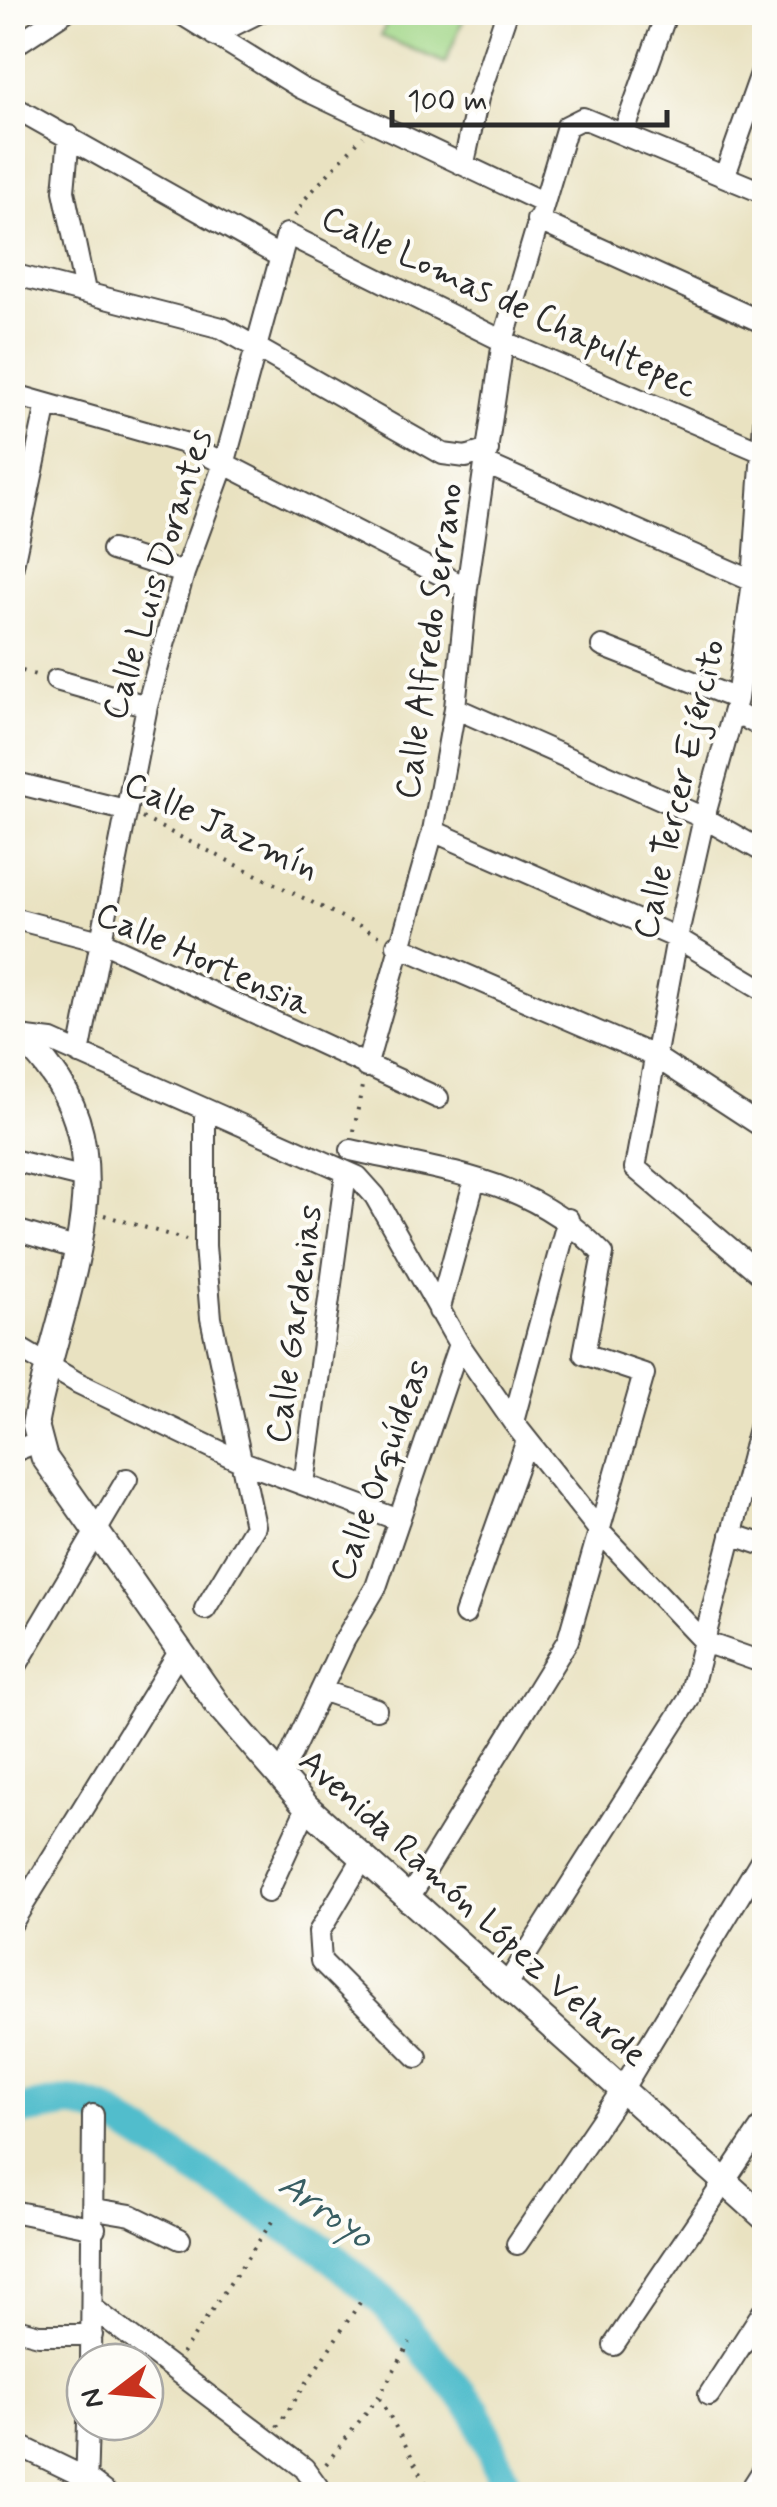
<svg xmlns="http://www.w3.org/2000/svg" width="777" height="2507" font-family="Mynerve,sans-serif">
	<rect width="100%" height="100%" fill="#fdfcf7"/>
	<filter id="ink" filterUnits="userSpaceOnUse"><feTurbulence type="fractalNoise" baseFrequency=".01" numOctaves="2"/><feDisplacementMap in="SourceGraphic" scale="20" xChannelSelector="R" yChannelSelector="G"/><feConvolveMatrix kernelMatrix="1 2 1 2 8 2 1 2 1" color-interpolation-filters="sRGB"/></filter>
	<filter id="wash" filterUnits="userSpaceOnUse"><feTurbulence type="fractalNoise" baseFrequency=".0048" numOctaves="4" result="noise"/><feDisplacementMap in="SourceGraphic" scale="40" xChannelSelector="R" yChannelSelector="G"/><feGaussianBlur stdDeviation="2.25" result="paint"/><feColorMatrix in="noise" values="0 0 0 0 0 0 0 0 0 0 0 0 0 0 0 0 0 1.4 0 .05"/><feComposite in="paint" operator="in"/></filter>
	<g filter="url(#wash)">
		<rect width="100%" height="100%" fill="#e9e2c1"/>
		<!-- green -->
		<path fill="#a1d788" stroke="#66815a" stroke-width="2.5" d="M390 13V12L466 13 445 63 381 36Z"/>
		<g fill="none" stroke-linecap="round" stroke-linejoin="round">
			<!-- river -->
			<path stroke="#51bdcc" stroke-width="32" d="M12 2112 71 2102 103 2111 325 2251 384 2302 476 2411 509 2494"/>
		</g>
	</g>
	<g filter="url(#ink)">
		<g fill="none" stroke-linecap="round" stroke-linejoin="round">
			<defs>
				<path id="minor" d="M178 12 301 88 542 202
					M214 35 260 12
					M12 47 65 12
					M12 106 281 257
					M624 132 667 12
					M69 136 64 191 85 291
					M464 163 478 98 507 12
					M725 175 764 65
					M537 220 764 323
					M12 274 222 328 443 454 466 457 488 450
					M12 394 184 443 467 588
					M764 422 753 581 737 699 704 818 677 938 635 1168 764 1277
					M486 464 753 581
					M112 550 184 573
					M12 570 47 404
					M602 646 737 699
					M56 680 147 706
					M455 708 704 818 764 852
					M734 712 764 728
					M12 782 125 810
					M433 831 677 938 764 990
					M12 918 100 941 438 1098
					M397 945 654 1056 764 1128
					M19 1037 52 1041 358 1177 375 1196 459 1344 513 1422 602 1534 704 1642 764 1663
					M79 1054 147 706 184 573 225 461 287 234 503 341 760 451
					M366 1067 433 831 455 708 467 588 503 341 567 126 583 118 764 193
					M205 1110V1246L211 1318 255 1526 205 1609
					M351 1150C449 1173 531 1178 603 1254L584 1354 644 1374 568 1640 407 1901
					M12 1160 85 1178
					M12 1229 75 1248
					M439 1311 475 1179
					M12 1344 78 1383 240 1461 399 1520
					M513 1422 568 1219
					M12 1452 37 1442
					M304 1484 346 1173
					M731 1534 764 1545
					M465 1614 527 1440
					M12 1673 127 1479
					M321 1690 376 1709
					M280 1778 344 1641 376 1587 459 1344
					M362 1860 319 1932 321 1961 417 2057
					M268 1892 307 1807
					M12 1923 179 1652
					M506 1986 689 1699 764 1409
					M95 2209 131 2215 180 2239
					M12 2211 95 2228
					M517 2244 622 2090 764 1855
					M94 2309 304 2468 323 2494
					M12 2328 39 2335H92
					M614 2345 764 2123
					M91 2362 93 2115
					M709 2395 764 2310
					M12 2442 86 2478 107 2494
					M86 2490 88 2422
					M748 2494 764 2469"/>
				<path id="major" d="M12 1034C28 1041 41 1057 51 1071 128 1170 54 1315 35 1423L44 1457 218 1705 307 1807 764 2217"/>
			</defs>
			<!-- minor casing -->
			<use href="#minor" stroke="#484642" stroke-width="24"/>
			<!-- major casing -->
			<use href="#major" stroke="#484642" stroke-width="29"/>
			<!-- path -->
			<path stroke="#484642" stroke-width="4" stroke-dasharray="2.5 8" stroke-linecap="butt" d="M295 216 305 199 363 136
				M12 668 36 675
				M142 818 380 936
				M354 1131 362 1086
				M104 1215 186 1240
				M182 2354 273 2220
				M380 2398 432 2494
				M277 2427 361 2301
				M326 2464 379 2396 410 2343"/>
			<!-- minor -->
			<use href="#minor" stroke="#fff" stroke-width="20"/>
			<!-- major -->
			<use href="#major" stroke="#fff" stroke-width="25"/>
		</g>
	</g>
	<g text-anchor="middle" stroke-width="8" stroke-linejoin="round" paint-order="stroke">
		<!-- street labels -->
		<g font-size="35" fill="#2b2b2b" stroke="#fdfcf7">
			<text transform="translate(510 301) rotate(25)" y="12">Calle Lomas de Chapultepec</text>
			<text transform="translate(156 574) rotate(-73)" y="12">Calle Luis Dorantes</text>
			<text transform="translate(428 641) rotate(-82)" y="12">Calle Alfredo Serrano</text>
			<text transform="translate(678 789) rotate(-77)" y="12">Calle Tercer Ejército</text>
			<text transform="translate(222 825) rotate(25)" y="12">Calle Jazmín</text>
			<text transform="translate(204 958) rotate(24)" y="12">Calle Hortensia</text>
			<text transform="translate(293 1324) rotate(-82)" y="12">Calle Gardenias</text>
			<text transform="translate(379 1470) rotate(-70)" y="12">Calle Orquídeas</text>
			<text transform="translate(474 1907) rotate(42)" y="12">Avenida Ramón López Velarde</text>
		</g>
		<!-- water labels -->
		<g font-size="38" font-style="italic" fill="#385e63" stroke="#fdfcf7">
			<text transform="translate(327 2209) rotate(35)" y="13">Arroyo</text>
		</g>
	</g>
	<!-- margin -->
	<rect width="777" height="2507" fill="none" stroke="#fdfcf7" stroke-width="50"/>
	<!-- north arrow -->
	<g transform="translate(115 2392) rotate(254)"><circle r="48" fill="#fdfcf7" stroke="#a9a8a5" stroke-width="2.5"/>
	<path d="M0-8L18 38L0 25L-18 38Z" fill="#c8321e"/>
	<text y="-15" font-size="28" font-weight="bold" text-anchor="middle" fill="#2b2b2b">N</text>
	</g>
	<!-- scale -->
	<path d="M392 110v15h275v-15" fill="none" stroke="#2b2b2b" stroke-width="5"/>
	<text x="407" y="110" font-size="30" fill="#2b2b2b" stroke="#fdfcf7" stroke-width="8" paint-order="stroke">100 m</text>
</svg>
